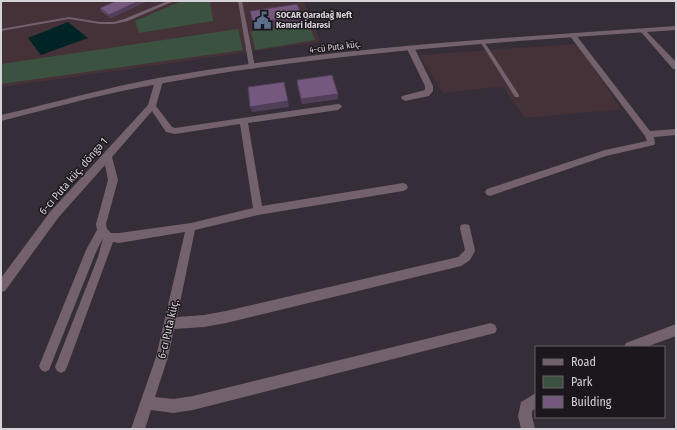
<svg xmlns="http://www.w3.org/2000/svg" width="677" height="430" font-family="'Fira Sans Condensed',sans-serif">
	<rect width="100%" height="100%" fill="#352e38"/>
	<!-- industrial -->
	<path fill="#453239" d="M1 1H304L320 42 1 87Z
		M578 44 621 109 525 118 503 86 443 93 419 55Z"/>
	<!-- green -->
	<path fill="#3c5240" d="M182 1 210 2 213 21 139 33 135 21Z
		M308 22 315 40 255 50 251 31Z
		M238 29 243 50 1 84V64Z"/>
	<!-- water -->
	<path fill="#002426" d="M68 22 88 38 41 55 28 38Z"/>
	<g fill="none" stroke-linecap="round" stroke-linejoin="round">
		<!-- service -->
		<path fill="#73616d" fill-rule="evenodd" d="M168 1H174L128 21 114 24H100L69 19 1 31V29L69 17 100 22H114L124 19Z
			M238 1H242L255 67 252 69 249 67Z
			M483 41 485 43 519 95V97H515L481 43Z"/>
		<!-- minor -->
		<path fill="#73616d" fill-rule="evenodd" d="M643 29 645 30 676 62V69H673L641 32V30Z
			M574 34 576 35 650 131 676 129V135L654 137 655 143 654 145 606 156 490 196 487 195 485 192 487 189 605 150 647 141 645 136 570 36Z
			M408 47H411L415 49 433 86V91L429 96 405 101 401 98 402 96 425 90V86L407 49Z
			M159 78 163 81 156 106 172 127 175 128 338 104 341 105 342 107 338 110 248 123 262 206 403 183 406 184 408 187 406 190 403 191 258 215 195 230 177 317 204 315 226 311 458 257 465 250 460 228 461 225 465 224 469 225 470 228 475 251 470 260 461 266 226 323 204 327 174 329 168 357 155 397 173 399 193 396 491 323 495 325 497 329 495 333 193 410 173 413 151 410 145 429H131L156 357 185 232 119 243 113 242 67 367 65 371 61 373 57 371 55 367 98 257 103 238 96 252 49 370 45 372 41 370 39 366 86 250 97 230 96 224 108 180 105 165 58 218 5 291 1 292V278L50 212 148 105 155 81ZM152 111 166 132 175 134 240 124 253 208 191 223 119 233H111L107 229 106 224 118 180 112 157Z
			M676 324V336L646 347H624L626 343Z
			M536 393V408L532 411V416L535 429H521L518 416 521 402Z"/>
		<!-- tertiary -->
		<path fill="#73616d" fill-rule="evenodd" d="M676 26V30C503 42 329 52 158 84 105 93 53 108 1 121V115C53 103 105 88 158 78 329 48 503 38 676 26Z"/>
	</g>
	<!-- wall -->
	<path fill="#644c6c" d="M116 1H147L111 18 101 11 100 8Z
		M297 80 338 99 302 104 297 85Z"/>
	<!-- shaded-wall -->
	<path fill="#513e58" d="M139 1H147L111 18 109 15Z
		M302 16V21L254 29 253 23Z
		M338 94V99L302 104 301 99Z
		M288 101 289 107 252 112 250 107Z"/>
	<!-- building -->
	<path fill="#74587e" stroke="#513e58" d="M116 1H139L109 15 100 8Z
		M297 4 302 16 253 23 250 11Z
		M332 75 338 94 301 99 297 80Z
		M284 82 288 101 250 107 248 87Z"/>
	<!-- icons -->
	<defs>
		<symbol id="civic-bare" viewBox="-9 -9 18 18"><path d="M-.6-6.5H3V-4.5H.6V-3L4-1V1h2V6H-6V1h2V-1L-.6-3ZM-1.2 2.5V6h2.4V2.5Z" fill="#5c6f8a" stroke="#1b171c" stroke-width="2.5" paint-order="stroke"/></symbol>
	</defs>
	<g fill-rule="evenodd">
		<use href="#civic-bare" x="250" y="8" width="25" height="25"/>
	</g>
	<g text-anchor="middle" stroke-width="3" stroke-linejoin="round" paint-order="stroke">
		<!-- far-poi labels -->
		<g font-size="9" font-weight="bold" fill="#d6d2d8" stroke="#1b171c" text-anchor="start">
			<text x="276" y="18">SOCAR Qaradağ Neft<tspan x="276" dy="10">Kəməri İdarəsi</tspan></text>
		</g>
		<!-- far-street labels -->
		<g font-size="9" fill="#d6d2d8" stroke="#1b171c">
			<text transform="translate(335 47) rotate(-7)" y="3">4-cü Puta küç.</text>
		</g>
		<!-- street labels -->
		<g font-size="11" fill="#d6d2d8" stroke="#1b171c">
			<text transform="translate(73 176) rotate(-49)" y="4">6-cı Puta küç. döngə 1</text>
			<text transform="translate(168 329) rotate(-77)" y="4">6-cı Puta küç.</text>
		</g>
	</g>
	<!-- border -->
	<rect width="677" height="430" fill="none" stroke="#d6d2d8" stroke-width="4"/>
	<!-- legend -->
	<rect x="535" y="346" width="130" height="72" fill="#1b171c" stroke="#666267"/>
	<rect x="543" y="359" width="20" height="6" fill="#73616d" stroke="#666267"/>
	<text x="571" y="366" font-size="12" fill="#d6d2d8">Road</text>
	<rect x="543" y="376" width="20" height="12" fill="#3c5240" stroke="#666267"/>
	<text x="571" y="386" font-size="12" fill="#d6d2d8">Park</text>
	<rect x="543" y="396" width="20" height="12" fill="#74587e" stroke="#666267"/>
	<text x="571" y="406" font-size="12" fill="#d6d2d8">Building</text>
</svg>
